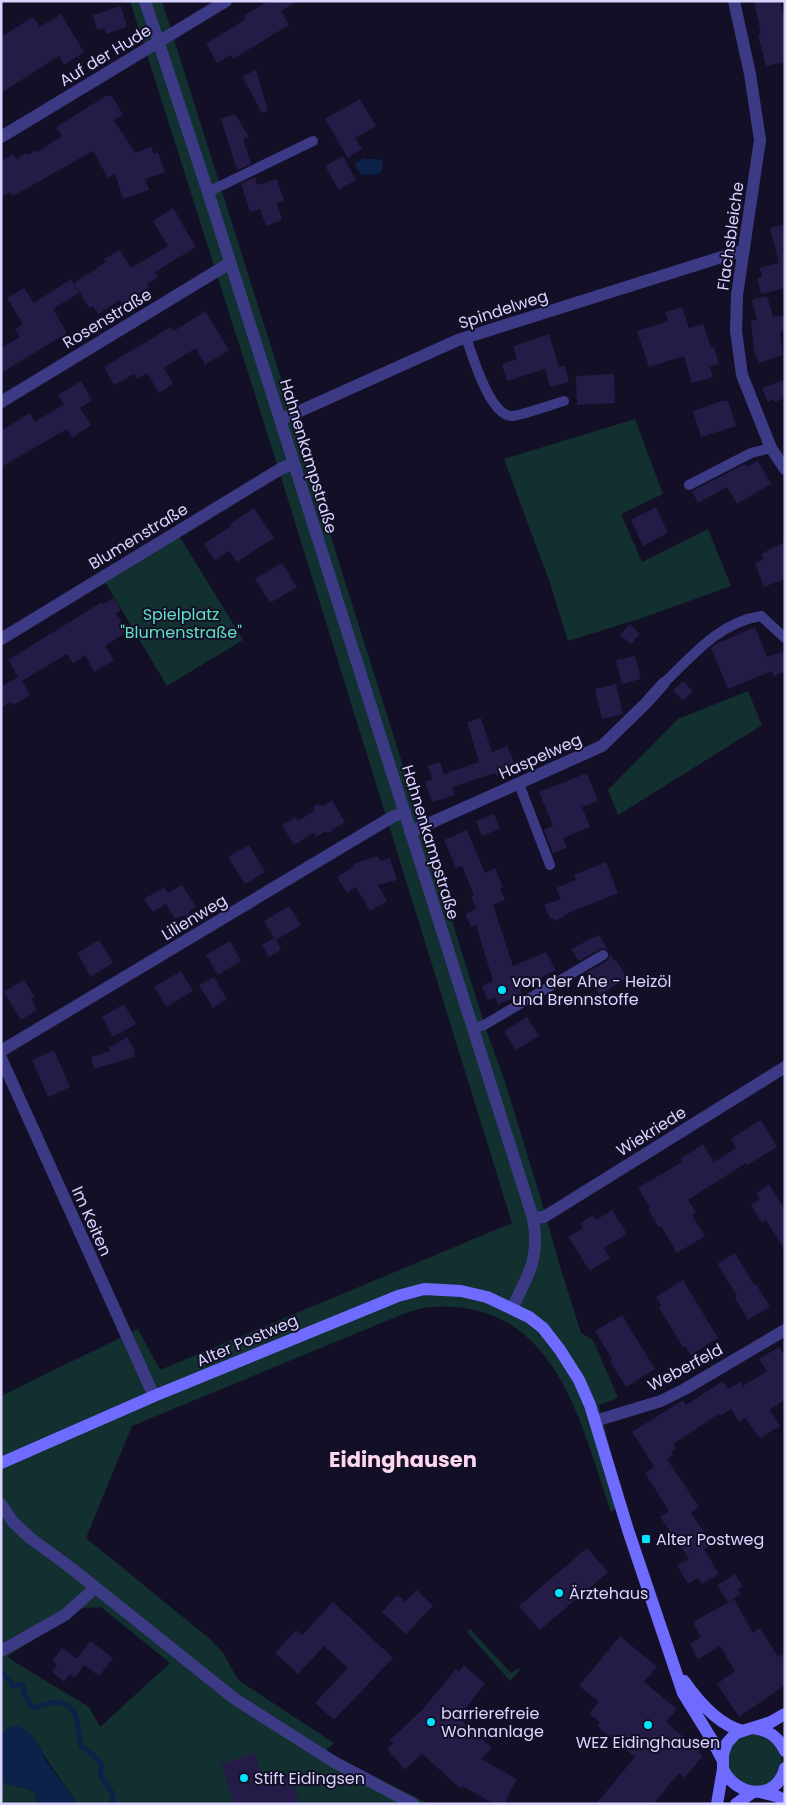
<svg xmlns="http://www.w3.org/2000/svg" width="786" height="1805" font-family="Poppins,sans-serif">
	<rect width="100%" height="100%" fill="#130f26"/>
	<!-- green -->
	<path fill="#12302f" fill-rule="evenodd" d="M130 1H162L487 1032 505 1082 540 1196 559 1263 581 1333 593 1340 618 1398 599 1405 623 1504 611 1512C581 1422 554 1299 434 1307 425 1307 416 1310 408 1312L132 1426 86 1538 210 1639 223 1653 238 1680 334 1743 325 1751 429 1804H77L35 1742 10 1727 1 1734V1396L138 1329 160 1370 512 1223 281 477 277 476 180 537 243 640 167 686 105 582 1 646V634L277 464ZM101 1607 170 1663 100 1727 89 1707 13 1661 8 1656 83 1608Z
		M635 419 663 494 621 514 642 562 708 529 731 586 642 618 568 641 550 583 504 459Z
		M748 691 762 725 618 815 608 790 678 719Z
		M470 1629 511 1673 519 1668 520 1670 510 1681 467 1632Z
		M766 1732 781 1749 782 1764 774 1780 757 1788 731 1778 725 1750 739 1733Z
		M1 1779 6 1784 28 1789 35 1793 36 1804H1Z"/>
	<!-- water -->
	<path fill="#0c2248" d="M364 158C370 160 375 158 382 160L383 167C379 179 371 173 362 175L355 166 357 162Z
		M18 1726 30 1733 41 1749 44 1758 77 1804H36L35 1793 28 1789 6 1784 1 1779V1734L10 1727Z"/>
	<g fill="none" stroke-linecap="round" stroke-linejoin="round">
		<!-- stream -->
		<path stroke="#0c2248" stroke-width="5" d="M1 1674 3 1673 13 1686 20 1684 23 1686 25 1697 29 1700 30 1706H33L34 1708C39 1707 44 1704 49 1703 82 1698 76 1726 81 1746L93 1755 102 1765 100 1775 113 1794 112 1804"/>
	</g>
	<!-- building -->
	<path fill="#241b47" d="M268 1H298L281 11 289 25 233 59 231 55 217 63 206 44 246 19 244 16Z
		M754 1H780L785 20V62L766 66 758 35 761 34Z
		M121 6 127 27 106 34 104 28 97 30 93 15Z
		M61 14 84 52 64 65 59 56 1 93V37L33 17 40 27Z
		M256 70 268 111 262 113 242 76Z
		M106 96H112L123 115 114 120 135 153 151 147 154 154 158 152 165 172 145 179 149 190 123 199 115 174 108 178 93 151 13 196 10 192 1 197V161L13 154 16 159 26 153 28 155 36 150 37 152 62 136 56 127Z
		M360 99 376 126 355 138 362 149 348 158 325 119Z
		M235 114 249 137 243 139 251 164 237 170 221 119Z
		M343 156 356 180 339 190 325 166Z
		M255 177 257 185 277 179 284 201 277 203 282 220 266 226 260 209 250 212 241 184Z
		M173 208 196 247 155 272 158 277 147 284 149 287 123 305 120 300 98 314 93 306 89 308 74 283 106 262 104 259 120 250 131 268 168 246 153 221Z
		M785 224V288L761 294 757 278 762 277 760 268 779 263 770 228Z
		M71 279 79 293 53 309 67 333 1 373V348L20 337 15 329 23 324 7 298 24 288 34 303Z
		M767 296 773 317 785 315V331L780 332 783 355 759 363 754 351 751 321 757 320 752 300Z
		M682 307 689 328 703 324 711 347H714L719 364 710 367 713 377 692 383 684 356 649 367 637 331 668 321 665 312Z
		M205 311 229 350 205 365 196 348 164 368 173 384 159 393 147 373 137 379 134 374 114 385 104 367 164 331 171 327 174 331Z
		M549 334 559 367 565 366 569 382 550 387 545 369 507 381 502 364 517 359 513 346Z
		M614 374 615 403 577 405 576 376Z
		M785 380V398L775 402 774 399 768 402 762 388Z
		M81 381 92 400 80 408 91 425 72 438 67 429 1 467V431L30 413 35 422 64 404 58 395Z
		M722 401H728L736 426 701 437 693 411Z
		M758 461 771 484 737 504 727 487 698 503 692 491 745 464 747 467Z
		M656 507 668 533 643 546 631 520Z
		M254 508 274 538 237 562 229 551 215 560 204 544 231 526 230 524Z
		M785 542V579L764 587 755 563 764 559 761 554Z
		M282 563 297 587 270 603 255 579Z
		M114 598 121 610 116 613 127 632 105 646 114 660 94 672 85 655 73 663 67 654 22 681 30 695 13 705 11 702 1 708V687L18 677 8 660 102 602 103 604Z
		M630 624 640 634 631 644 620 635Z
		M755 627 767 657 785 651V672L774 676 772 671 728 689 711 648 716 644Z
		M635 656 641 679 622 684 616 660Z
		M683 681 693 691 683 701 673 690Z
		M616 684 623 714 602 719 595 689Z
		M481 718 492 752 507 746 516 766 496 775 495 773 452 787 455 795 432 802 425 782 432 779 428 766 440 762 444 774 479 762 467 722Z
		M587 773 598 801 582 807 590 827 563 838 567 848 553 853 544 830 553 826 539 792Z
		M332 800 345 822 332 830 331 833 324 832 316 837 314 833 294 845 282 825 296 817 298 821 314 811 315 804 323 806Z
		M494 814 500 829 482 836 476 821Z
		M467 830 485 873 495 868 503 887 500 888 505 900 493 905 513 966 546 952 556 970 520 988 522 994 498 1005 495 997 488 1000 482 986 493 981 476 925 471 927 465 914 476 909 471 896 474 895 462 866 456 868 444 840Z
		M249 845 265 872 245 884 228 857Z
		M378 856 380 861 390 858 397 880 378 885 387 901 370 911 356 887 347 893 337 877 354 866 353 864Z
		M606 862 618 893 564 915 565 916 554 921 552 918 550 919 544 905 561 899 556 888 576 880 574 875Z
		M182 885 196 907 190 910 188 917 181 916 175 919 166 904 153 912 144 899 164 887 168 893Z
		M289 906 301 925 276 940 281 950 269 957 262 945 274 938 264 921Z
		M599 935 608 951 603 948 600 949 579 961 571 949Z
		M99 940 113 963 91 977 77 953Z
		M230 941 241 961 218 975 206 955Z
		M609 952 614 961 616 960 627 978 600 995 586 973 607 961 609 958Z
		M181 971 193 991 166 1007 154 987Z
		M214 977 227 999 213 1008 199 985Z
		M24 980 35 997 31 999 37 1010 21 1020 4 992Z
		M124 1004 136 1024 113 1037 102 1017Z
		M527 1017 539 1036 516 1050 504 1031Z
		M127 1037 135 1050 133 1051 135 1057 94 1069 91 1057 110 1051 108 1048Z
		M54 1050 70 1087 48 1097 32 1060Z
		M761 1120 777 1147 747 1165 746 1163 688 1200 696 1212 692 1215 705 1236 677 1253 661 1226 659 1228 648 1209 650 1208 638 1188 682 1162 680 1159 703 1144 714 1162 736 1148 731 1138Z
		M769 1184 785 1210V1251L766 1220 762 1223 751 1205 760 1199 756 1193Z
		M612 1210 627 1234 604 1248 610 1258 590 1271 568 1237 583 1228 580 1223 593 1215 596 1220Z
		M735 1253 754 1285 756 1284 770 1307 748 1320 735 1298 737 1296 717 1264Z
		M683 1280 718 1338 691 1355 685 1346 683 1347 676 1336 659 1307 661 1305 656 1297Z
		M622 1315 655 1369 626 1387 610 1361 612 1359 595 1331Z
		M779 1347 785 1356V1400L769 1410 780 1426 760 1438 745 1418 739 1422 731 1409 721 1416 720 1413 673 1444 676 1449 671 1452 673 1455 667 1459 699 1507 691 1513 712 1544 704 1549 719 1574 702 1584 698 1578 688 1584 677 1565 689 1559 660 1517 669 1511 645 1473 654 1467 632 1432 683 1400 686 1405 723 1381 728 1389 741 1382 743 1386 767 1371 759 1359Z
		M587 1548 608 1572 540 1630 519 1606Z
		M735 1574 743 1587 738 1590 741 1594 728 1602 717 1585Z
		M417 1590 433 1606 406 1634 382 1612 398 1595 405 1602Z
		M734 1599 753 1633 760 1628 778 1657 785 1653V1685L739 1717 717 1684 735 1671 720 1646 698 1659 690 1644 701 1637 693 1622Z
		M333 1602 393 1658 334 1720 315 1703 348 1668 324 1646 298 1674 275 1653 296 1630 302 1635Z
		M620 1636 657 1667 644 1682 677 1709 666 1722 699 1750 698 1752 703 1756 684 1778 679 1773 653 1804H596L635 1757 597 1726 600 1722 589 1714 599 1702 579 1686Z
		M90 1641 113 1658 99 1676 84 1665 75 1678 70 1674 64 1682 52 1672 57 1664 52 1661 62 1648 83 1663 77 1659Z
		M464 1665 485 1684 458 1717 492 1748 481 1759 517 1779 504 1804H494L462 1786 460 1788 422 1754 405 1770 387 1749 393 1743 390 1740 422 1710 456 1669 459 1672Z
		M254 1753 264 1783 290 1774 300 1804H234L221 1764Z"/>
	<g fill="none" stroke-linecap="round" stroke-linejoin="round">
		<!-- lane -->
		<path stroke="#3d3a85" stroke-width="10" d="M208 192 313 141
			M466 338C473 356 489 414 511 416 520 416 553 404 564 401
			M689 485 751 453 771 448
			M664 683C693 655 720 622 761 616L785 638
			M519 784 550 865
			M473 1029 486 1024 603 955"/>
		<!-- street -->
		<path stroke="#3d3a85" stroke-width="12" d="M145 1 208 192 533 1218C540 1258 529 1274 512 1308
			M734 1 750 74 760 140 737 295 736 331 742 375 771 448 785 469
			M1 137 226 1
			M1 402 230 263
			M280 420 458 340 744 250
			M1 639 282 468 293 464
			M410 832 602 746 646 703 664 683
			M1 1051 392 817 405 812
			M1 1058 154 1396
			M533 1218 544 1217 785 1067
			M595 1421 661 1401 685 1389 785 1330
			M1 1504 13 1522 29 1537 71 1568 235 1699 334 1762 413 1804
			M1 1651 65 1615 95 1588"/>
		<!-- secondary -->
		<path stroke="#6f6bff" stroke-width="12" d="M1 1463 154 1396 398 1296 424 1289 461 1291 487 1297 529 1317 543 1328 560 1350 579 1380 590 1405 628 1530 683 1693 712 1740 722 1759
			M684 1681C698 1701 718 1725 743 1731
			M753 1728C768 1730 778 1736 785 1751
			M723 1769C737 1798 777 1801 785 1768
			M760 1792 776 1796 785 1800
			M717 1804 723 1769V1754L727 1743 736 1733 771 1722 785 1714
			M736 1804 753 1792"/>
	</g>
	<!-- markers -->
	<g fill="#00e5ff" stroke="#130f26" stroke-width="2">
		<circle cx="502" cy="990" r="5"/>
		<rect x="641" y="1534" width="10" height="10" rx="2.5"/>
		<circle cx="559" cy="1593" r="5"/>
		<circle cx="431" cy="1722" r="5"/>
		<circle cx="648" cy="1725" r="5"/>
		<circle cx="244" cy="1778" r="5"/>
	</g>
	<g text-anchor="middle" stroke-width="4" stroke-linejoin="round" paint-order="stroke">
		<!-- street labels -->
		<g font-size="16" fill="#d9d4ff" stroke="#130f26">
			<text transform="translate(105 55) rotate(-31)" y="6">Auf der Hude</text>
			<text transform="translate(730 236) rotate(-82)" y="6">Flachsbleiche</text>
			<text transform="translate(503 309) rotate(-18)" y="6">Spindelweg</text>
			<text transform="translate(107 318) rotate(-31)" y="6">Rosenstraße</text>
			<text transform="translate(309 456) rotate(73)" y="6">Hahnenkampstraße</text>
			<text transform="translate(138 536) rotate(-31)" y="6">Blumenstraße</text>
			<text transform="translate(540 756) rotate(-24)" y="6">Haspelweg</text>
			<text transform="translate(431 842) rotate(73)" y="6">Hahnenkampstraße</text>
			<text transform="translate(194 917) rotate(-31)" y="6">Lilienweg</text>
			<text transform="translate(651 1131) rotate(-32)" y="6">Wiekriede</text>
			<text transform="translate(92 1221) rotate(66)" y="6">Im Keiten</text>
			<text transform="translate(247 1340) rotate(-23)" y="6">Alter Postweg</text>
			<text transform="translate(685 1367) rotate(-28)" y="6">Weberfeld</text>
		</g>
		<!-- park labels -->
		<g font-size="16" fill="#5fe0c0" stroke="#130f26">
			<text x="181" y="620">Spielplatz<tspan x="181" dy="18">"Blumenstraße"</tspan></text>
		</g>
		<!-- poi labels -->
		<g font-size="16" fill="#d9d4ff" stroke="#130f26" text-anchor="start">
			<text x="512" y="987">von der Ahe - Heizöl<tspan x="512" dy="18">und Brennstoffe</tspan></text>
			<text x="656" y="1545">Alter Postweg</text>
			<text x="569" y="1599">Ärztehaus</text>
			<text x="441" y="1719">barrierefreie<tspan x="441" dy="18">Wohnanlage</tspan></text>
			<text x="648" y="1748" text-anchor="middle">WEZ Eidinghausen</text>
			<text x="254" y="1784">Stift Eidingsen</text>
		</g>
		<!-- district labels -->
		<g font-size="21" font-weight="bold" fill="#ffd6f0" stroke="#130f26">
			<text x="403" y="1467">Eidinghausen</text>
		</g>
	</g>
	<!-- border -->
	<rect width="786" height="1805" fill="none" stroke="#d9d4ff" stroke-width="5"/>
</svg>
